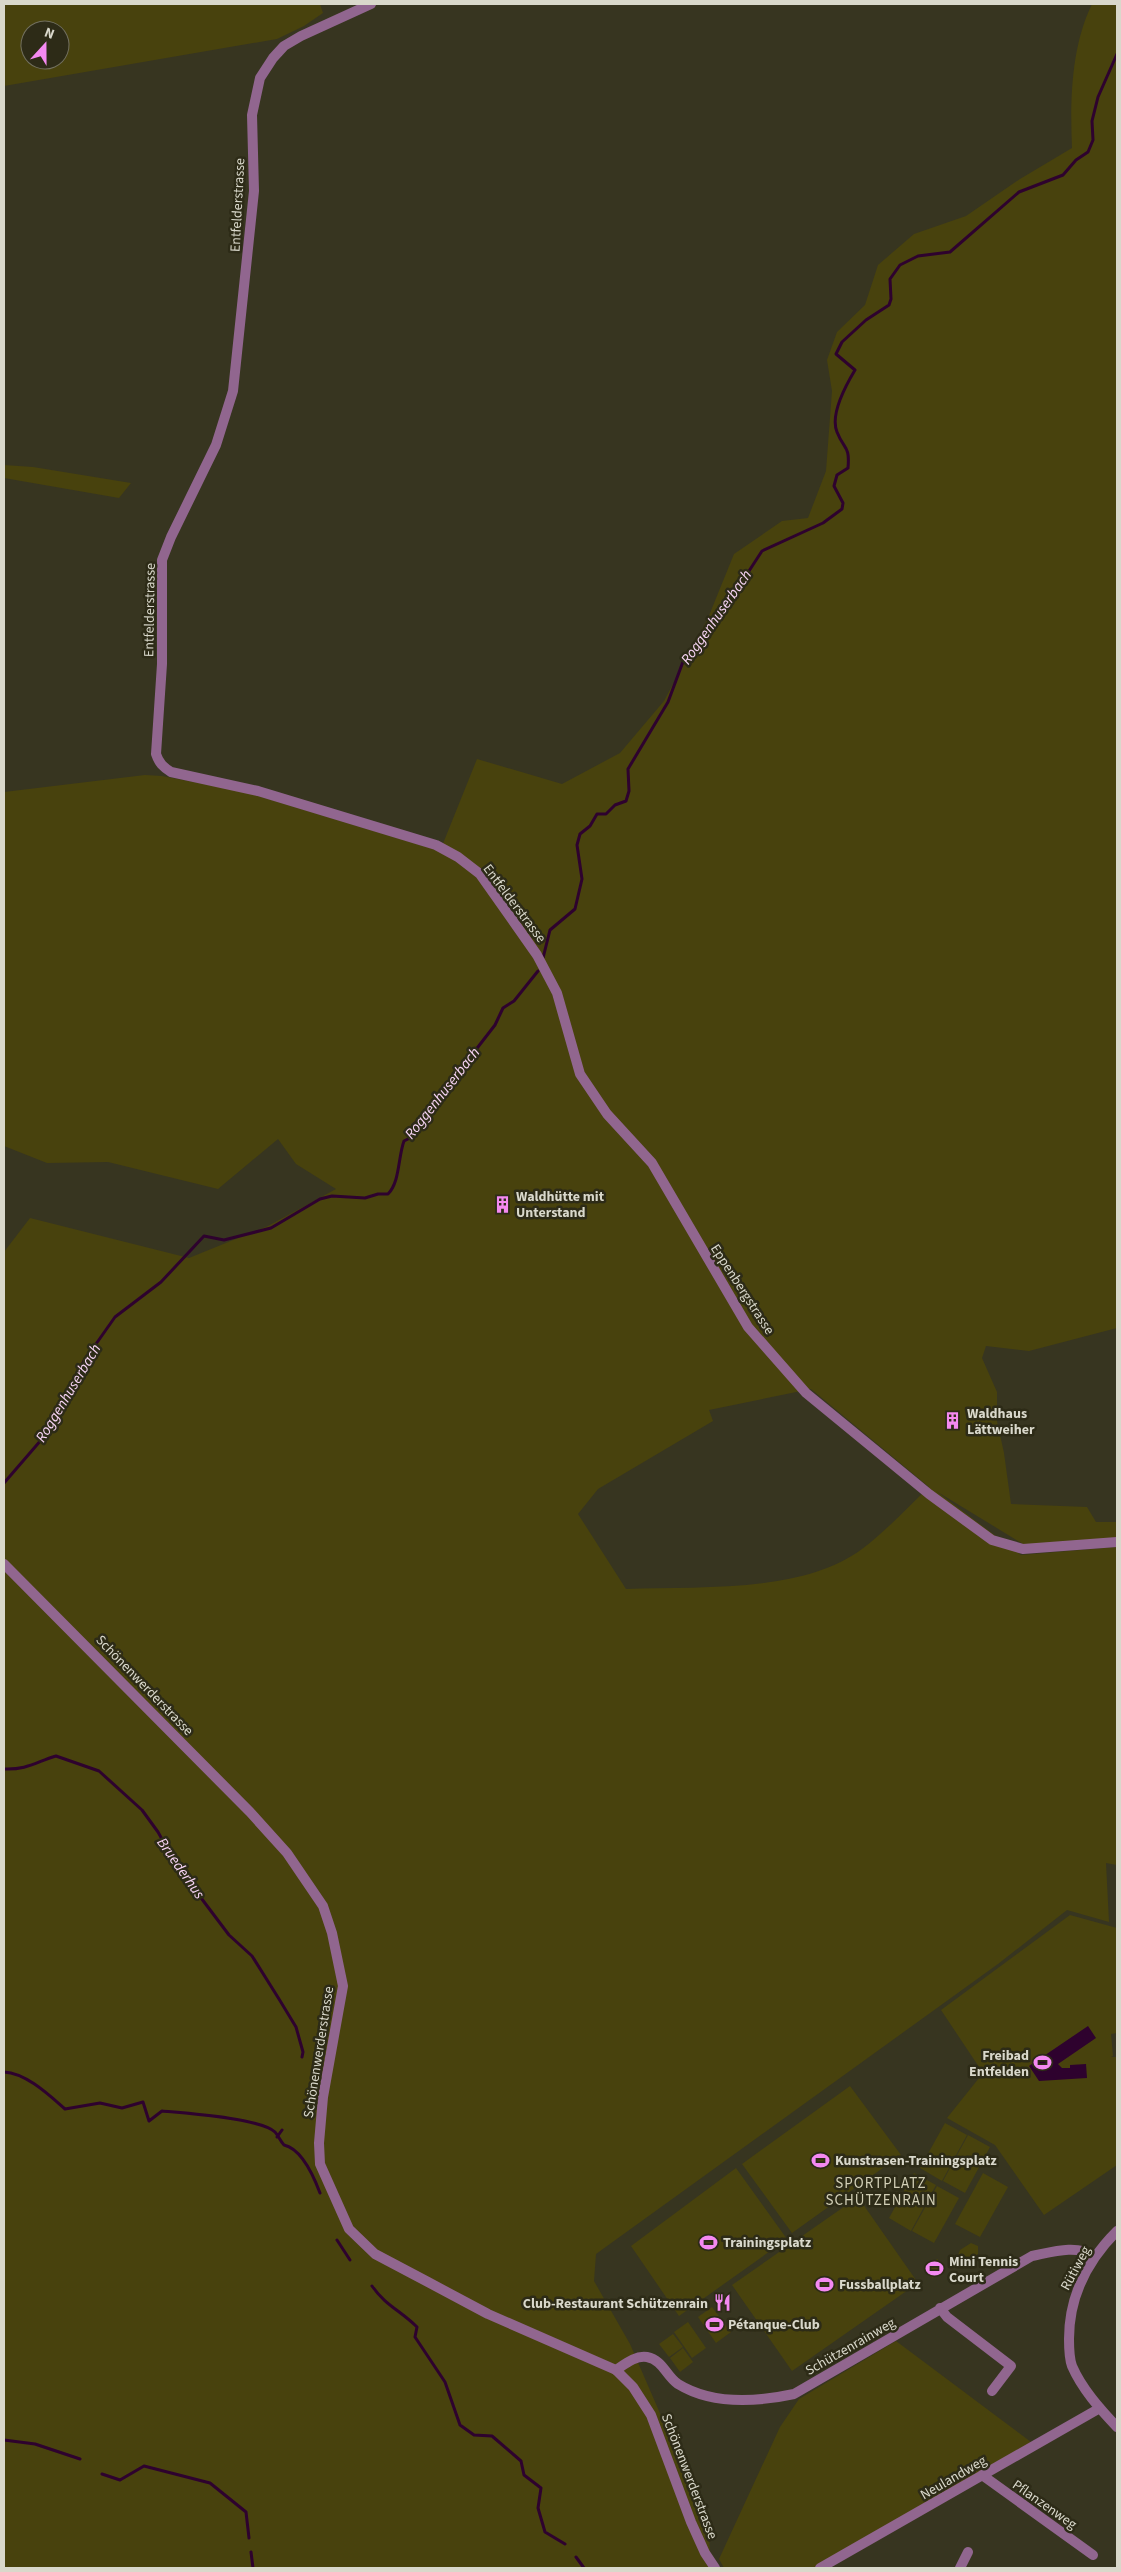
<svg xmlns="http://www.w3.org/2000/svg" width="1121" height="2572" font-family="'Source Sans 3',sans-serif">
	<rect width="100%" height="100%" fill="#373520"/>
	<!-- green -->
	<path fill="#48420d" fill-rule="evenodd" d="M4 4H320L323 13 304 26 277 39 4 86ZM30 30H60V60H30Z
		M1092 4H1117V1328L1029 1351 986 1346 982 1358 997 1392V1421L1004 1453 1011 1504 1087 1507 1096 1522H1117V1543L1033 1550 936 1491 1021 1555 1117 1547V1865L1106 1863 1109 1922 1067 1910 998 1964 596 2254 594 2281 630 2344 672 2441 692 2497 709 2536 711 2568H4V1252L30 1218 189 1258 268 1226 336 1189 296 1164 278 1139 218 1189 108 1162 47 1163 4 1146V792L145 775 162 776 245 792 440 851 477 759 562 784 620 753 664 701 708 618 734 554 782 521 808 518 826 471 832 391 827 360 837 332 865 305 878 265 914 234 966 216 1020 179 1072 148C1070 101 1071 47 1092 4ZM811 1389 929 1487C908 1507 886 1531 862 1549 801 1594 699 1586 626 1589L578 1514 598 1489 713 1421 709 1410Z
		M4 465 33 467 131 483 119 498 4 478Z
		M1070 1915 1117 1928V2033L1111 2034 1113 2056 1111 2057H1117V2165L1044 2215 995 2145 947 2118 983 2073 941 2010Z
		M850 2086 901 2155 792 2233 742 2164Z
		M945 2123 967 2135 942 2181 920 2168Z
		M968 2135 990 2147 965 2193 943 2181Z
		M736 2168 787 2239 679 2316 631 2246Z
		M914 2173 936 2185 911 2231 889 2218Z
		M983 2173 1008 2187 980 2237 955 2224Z
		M937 2186 959 2198 934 2243 912 2231Z
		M858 2197 918 2283 792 2371 732 2285Z
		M971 2243 978 2246V2254L963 2264 958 2255 960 2250Z
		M937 2259 944 2264 933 2278 926 2273Z
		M712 2307 731 2332 716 2343 698 2317Z
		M688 2322 706 2348 692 2358 674 2332Z
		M673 2334 683 2347 669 2357 659 2344Z
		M896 2341 1031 2442 815 2568H724L719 2559 780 2427 799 2399Z
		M683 2348 693 2362 680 2372 670 2358Z"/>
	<!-- water -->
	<path fill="#2e022e" d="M1088 2026 1096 2038 1058 2064 1062 2068H1070V2065L1086 2064 1087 2078 1039 2081 1029 2066Z"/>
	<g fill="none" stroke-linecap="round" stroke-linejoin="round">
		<!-- stream -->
		<path stroke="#2e022e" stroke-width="3" d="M543 958 550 930 575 909 582 879 577 845 580 834 590 826 597 814H606L615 805 626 801 629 791 628 769 668 702 684 659 704 640 762 551 823 523 842 509 843 503 834 486 837 475 848 468C850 445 844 450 837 432 830 415 846 385 855 370L836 354 842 342 866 320 889 305 891 299 890 279 900 265 918 256 950 252 1019 192 1063 175 1076 160 1088 152 1093 140 1092 121 1098 97 1117 54
			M4 1483 48 1432 84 1361 115 1317 161 1282 204 1236 224 1240 271 1228 320 1199 332 1196 365 1198 378 1194H388C400 1182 398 1157 404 1141L410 1138 413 1125 426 1114 495 1025 503 1008 514 1001 538 971
			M4 1769C27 1770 36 1762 56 1756L99 1771 142 1810 158 1832 177 1866 229 1935 252 1956 279 1999 296 2027 303 2052 302 2057
			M4 2072C26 2073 49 2095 65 2109L100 2103 122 2108 143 2102 149 2121 162 2111C183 2113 261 2118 275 2132 278 2135 280 2141 284 2145 302 2149 314 2177 320 2193
			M277 2137 282 2130
			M337 2240 350 2260
			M372 2286C385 2305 401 2311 417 2327L415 2337 445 2382 460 2425 474 2435 492 2436 521 2461 524 2475 541 2488 538 2508 545 2532 565 2544
			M4 2440 35 2444 80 2459
			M102 2474 120 2480 144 2466 210 2483 246 2512 249 2538
			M251 2552 253 2568
			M576 2557 584 2568"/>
		<!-- minor -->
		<path stroke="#91668f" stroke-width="10" d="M371 4 301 36 284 46 273 58 260 78 252 115 254 191 233 391 216 445 171 537 162 560V664L156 754C159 763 163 767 171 772L258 791 436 845 458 857 480 874 537 955 557 993 580 1074 607 1114 652 1163 748 1327 806 1393 929 1494 992 1540 1023 1549 1117 1542
			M1117 2231C1087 2261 1069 2296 1069 2339 1069 2348 1069 2358 1072 2366 1082 2389 1100 2409 1117 2427
			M940 2308 947 2317 1011 2366 992 2391
			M616 2370C625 2364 636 2355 647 2357 663 2360 666 2376 678 2384 712 2405 757 2402 794 2394L1032 2256C1052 2252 1076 2244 1095 2256
			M982 2475 1093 2555
			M820 2568 1100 2408
			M960 2568 968 2552"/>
		<!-- tertiary -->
		<path stroke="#91668f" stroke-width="10" d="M4 1564 250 1812 287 1853 323 1906 332 1933 343 1986 323 2097 319 2143 320 2164 349 2229 375 2254 428 2282 488 2314 616 2370 633 2387 651 2415 691 2522 705 2553 715 2568"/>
	</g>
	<!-- icons -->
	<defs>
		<symbol id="building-bare" viewBox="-9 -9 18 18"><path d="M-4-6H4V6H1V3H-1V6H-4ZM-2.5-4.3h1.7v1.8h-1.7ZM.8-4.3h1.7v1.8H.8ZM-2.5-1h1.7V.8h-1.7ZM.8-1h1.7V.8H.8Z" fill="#f489f1" stroke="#2d2b17" stroke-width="2.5" paint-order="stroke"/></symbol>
		<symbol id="stadium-bare" viewBox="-9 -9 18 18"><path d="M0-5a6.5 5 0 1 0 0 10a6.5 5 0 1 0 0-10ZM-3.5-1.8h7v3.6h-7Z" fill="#f489f1" stroke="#2d2b17" stroke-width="2.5" paint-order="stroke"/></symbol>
		<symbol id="restaurant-bare" viewBox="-9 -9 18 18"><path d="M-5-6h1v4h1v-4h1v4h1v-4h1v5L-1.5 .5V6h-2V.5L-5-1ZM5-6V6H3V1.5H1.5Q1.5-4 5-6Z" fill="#f489f1" stroke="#2d2b17" stroke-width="2.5" paint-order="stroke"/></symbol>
	</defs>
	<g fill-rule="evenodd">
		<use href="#building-bare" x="490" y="1192" width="25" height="25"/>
		<use href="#building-bare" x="940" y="1408" width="25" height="25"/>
		<use href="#stadium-bare" x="1030" y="2050" width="25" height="25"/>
		<use href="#stadium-bare" x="808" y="2148" width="25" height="25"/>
		<use href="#stadium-bare" x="696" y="2230" width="25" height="25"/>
		<use href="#stadium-bare" x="922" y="2256" width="25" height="25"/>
		<use href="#stadium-bare" x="812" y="2272" width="25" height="25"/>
		<use href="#restaurant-bare" x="710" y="2290" width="25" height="25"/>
		<use href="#stadium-bare" x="702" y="2312" width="25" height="25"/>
	</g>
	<g text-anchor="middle" stroke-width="5" stroke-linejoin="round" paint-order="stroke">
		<!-- street labels -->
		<g font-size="14" fill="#d9d8cb" stroke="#2d2b17">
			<text transform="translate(237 205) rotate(-87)" y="5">Entfelderstrasse</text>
			<text transform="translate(149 610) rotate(-89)" y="5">Entfelderstrasse</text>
			<text transform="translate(515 903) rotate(53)" y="5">Entfelderstrasse</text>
			<text transform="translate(743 1289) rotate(57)" y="5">Eppenbergstrasse</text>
			<text transform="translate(145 1685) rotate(46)" y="5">Schönenwerderstrasse</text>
			<text transform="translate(318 2052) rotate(-81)" y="5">Schönenwerderstrasse</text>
			<text transform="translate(1075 2268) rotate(-62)" y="5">Rütiweg</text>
			<text transform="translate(850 2346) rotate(-30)" y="5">Schützenrainweg</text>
			<text transform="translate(690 2476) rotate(69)" y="5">Schönenwerderstrasse</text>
			<text transform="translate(953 2477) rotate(-30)" y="5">Neulandweg</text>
			<text transform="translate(1045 2504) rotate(35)" y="5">Pflanzenweg</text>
		</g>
		<!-- poi labels -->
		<g font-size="14" font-weight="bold" fill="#d9d8cb" stroke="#2d2b17" text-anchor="start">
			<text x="516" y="1201">Waldhütte mit<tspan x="516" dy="16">Unterstand</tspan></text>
			<text x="967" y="1418">Waldhaus<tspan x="967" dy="16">Lättweiher</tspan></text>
			<text x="1029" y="2060" text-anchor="end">Freibad<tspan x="1029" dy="16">Entfelden</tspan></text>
			<text x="835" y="2165">Kunstrasen-Trainingsplatz</text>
			<text x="723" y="2247">Trainingsplatz</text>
			<text x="949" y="2266">Mini Tennis<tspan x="949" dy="16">Court</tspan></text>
			<text x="839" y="2289">Fussballplatz</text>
			<text x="708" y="2308" text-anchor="end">Club-Restaurant Schützenrain</text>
			<text x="728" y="2329">Pétanque-Club</text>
		</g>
		<!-- water labels -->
		<g font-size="15" font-style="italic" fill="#f9d6f7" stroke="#2d2b17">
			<text transform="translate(716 617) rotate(-55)" y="5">Roggenhuserbach</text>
			<text transform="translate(442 1093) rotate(-52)" y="5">Roggenhuserbach</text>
			<text transform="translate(68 1393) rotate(-59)" y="5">Roggenhuserbach</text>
			<text transform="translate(181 1868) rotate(55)" y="5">Bruederhus</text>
		</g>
		<!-- neighbourhood labels -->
		<g font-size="15" letter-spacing="1" fill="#d2cfb6" stroke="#2d2b17">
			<text x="881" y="2188">SPORTPLATZ<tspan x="881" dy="17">SCHÜTZENRAIN</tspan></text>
		</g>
	</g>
	<!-- border -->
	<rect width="1121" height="2572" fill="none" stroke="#d9d8cb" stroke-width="10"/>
	<!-- north arrow -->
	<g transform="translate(45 45) rotate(21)"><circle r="24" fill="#2d2b17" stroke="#72705f"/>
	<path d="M0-4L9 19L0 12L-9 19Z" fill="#f489f1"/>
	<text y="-8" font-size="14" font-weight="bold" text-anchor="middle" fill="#d9d8cb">N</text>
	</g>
</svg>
